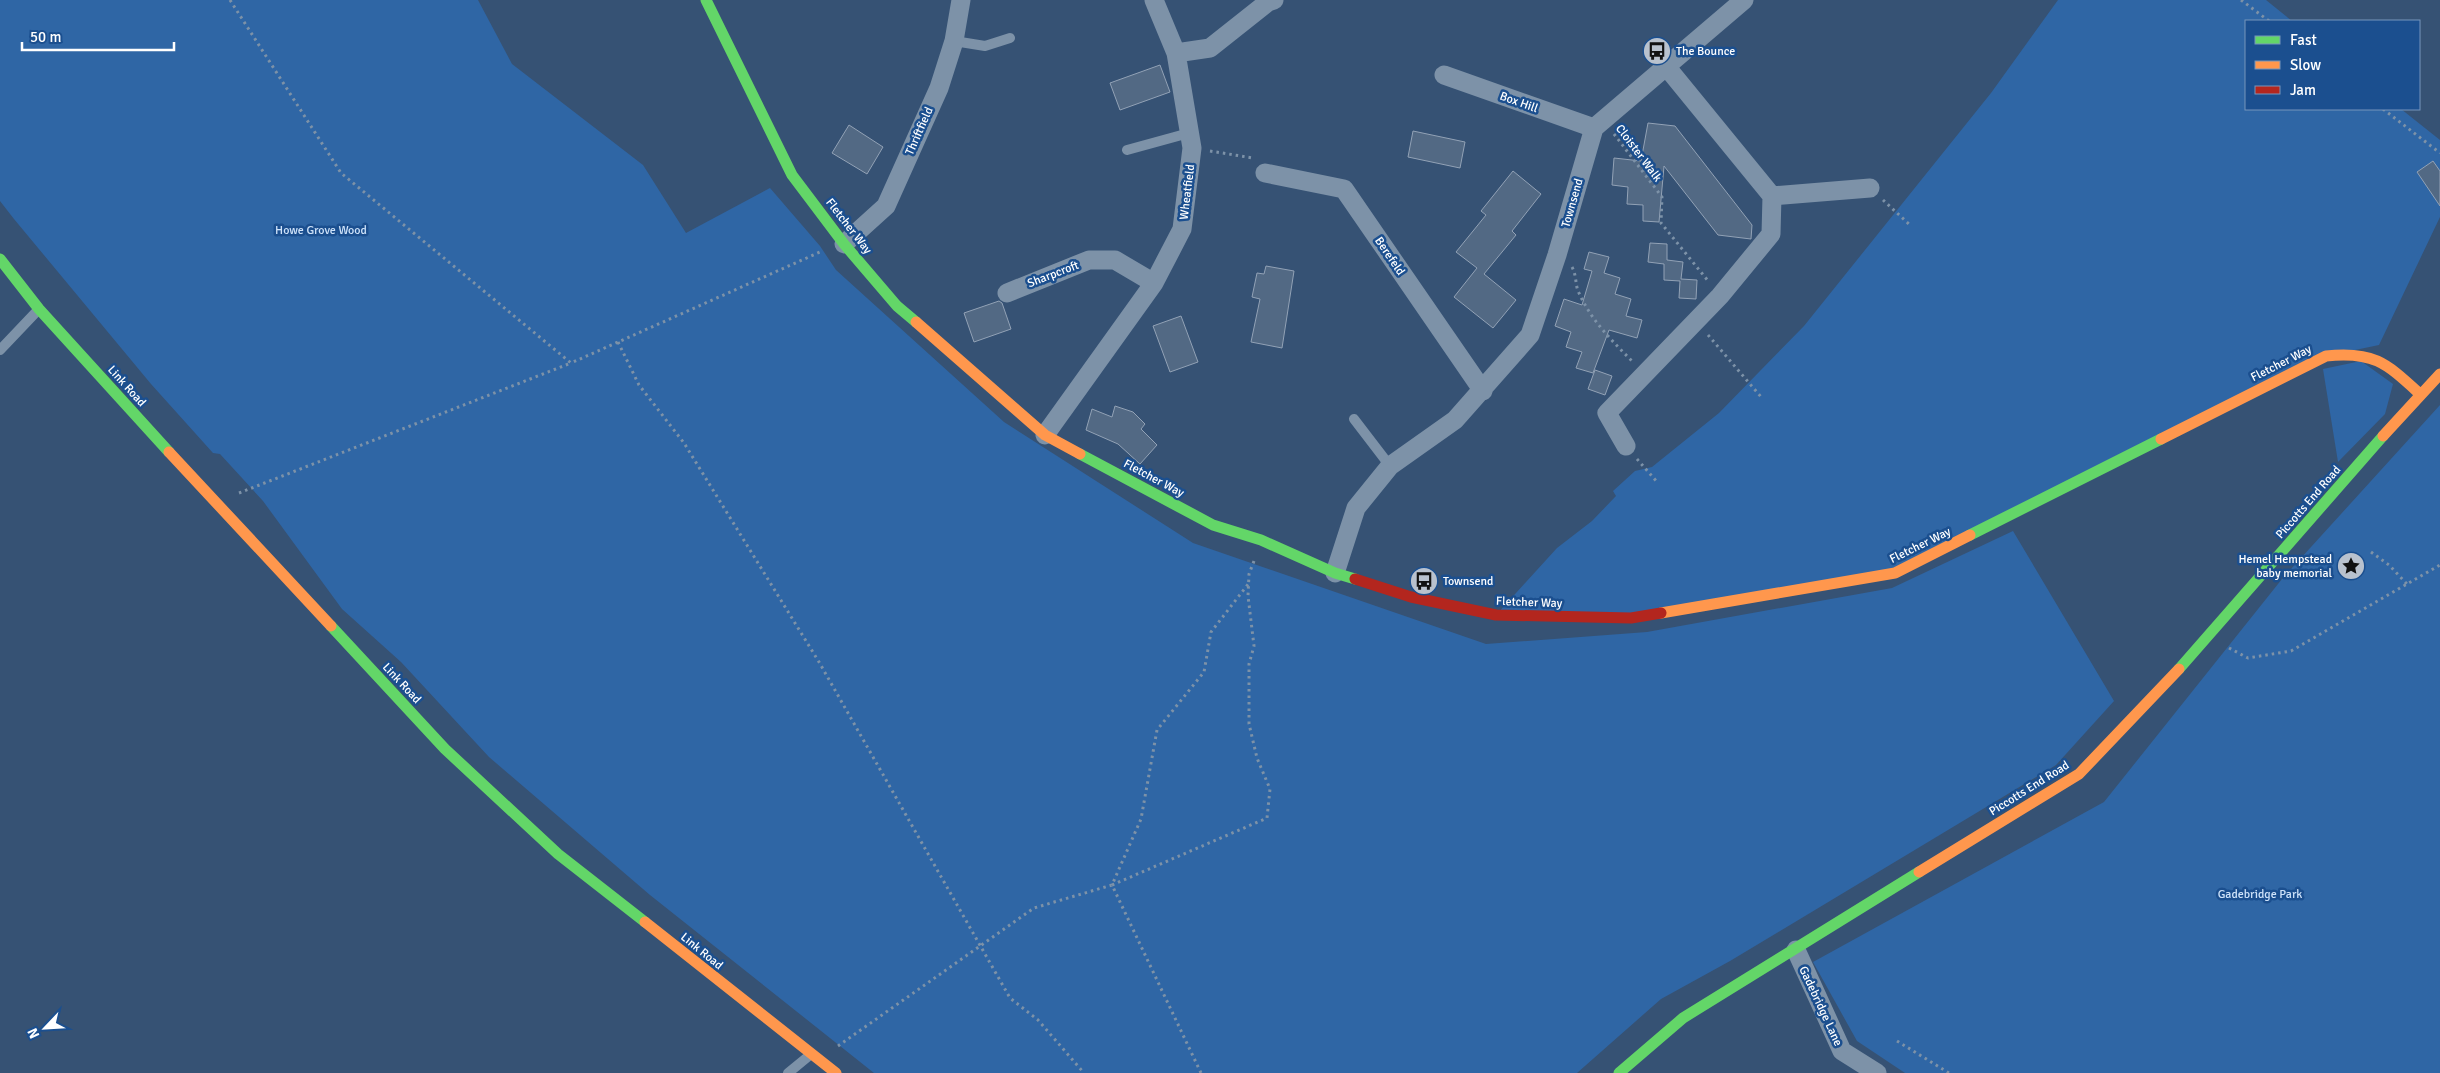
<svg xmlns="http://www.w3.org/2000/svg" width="2440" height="1073" font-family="Signika,sans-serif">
	<rect width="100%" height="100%" fill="#365274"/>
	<!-- green -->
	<path fill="#2f66a5" d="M0 0H478L512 64 643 165 686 233 770 188 820 246 836 270 1004 422 1193 543 1486 644 1647 632 1892 588 2013 531 2114 701 2056 765 1730 961 1661 999 1577 1073H874L650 895 489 757 401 662 342 609 263 501 220 454 213 453 151 384 14 219 0 201Z
		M2058 0H2266L2292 21H2246V109H2401L2440 140V217L2379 345 2326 356 1895 573 1631 618 1496 615 1557 548 1592 521 1616 496 1613 491 1635 471 1652 467 1719 413 1804 326 1991 93Z
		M2361 361 2393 384 2385 414 2338 462 2323 369Z
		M2440 405V1073H1905L1857 1041 1813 962 2104 802 2282 579Z"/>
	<!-- building -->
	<path fill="#526984" stroke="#92a2b6" d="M1160 65 1170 92 1120 110 1110 83Z
		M1648 123 1675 126 1752 225 1751 239 1718 235 1664 166 1659 222 1643 221V205L1627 204 1628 187 1612 185 1614 158 1641 161Z
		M849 125 883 147 867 174 832 153Z
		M1413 131 1465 142 1460 168 1408 157Z
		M2433 161 2440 171V206L2417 172Z
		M1513 171 1541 194 1512 231 1516 235 1484 274 1516 300 1493 328 1454 297 1477 268 1456 252 1486 215 1481 211Z
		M1650 243 1667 244V260L1683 262 1681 279 1697 280 1696 299 1679 298 1680 281 1664 280V264L1648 262Z
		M1589 252 1609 257 1604 273 1620 278 1615 294 1631 299 1626 316 1642 320 1637 338 1609 330 1593 373 1576 368 1582 352 1566 347 1571 332 1555 326 1564 299 1582 305 1592 271 1584 269Z
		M1266 266 1294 271 1282 348 1251 342 1260 299 1252 297 1257 273 1264 274Z
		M999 301 1002 303 1011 329 974 342 964 313Z
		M1181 316 1198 362 1170 372 1153 326Z
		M1595 370 1612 376 1605 395 1588 389Z
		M1115 406 1133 412 1145 424 1141 429 1157 445 1140 464 1118 444 1086 430 1092 409 1112 417Z"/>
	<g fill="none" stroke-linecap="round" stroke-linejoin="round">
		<!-- path -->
		<path stroke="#7d92a8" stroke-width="3" stroke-dasharray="2.5 4" stroke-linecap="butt" d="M230 0 341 173 571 363 820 252
			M2241 0 2269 21
			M2383 109 2440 153
			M1614 134 1662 197 1661 223 1709 282
			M1210 151 1253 158
			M1883 200 1910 225
			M1572 267C1577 276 1575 286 1579 293 1591 320 1612 341 1632 361
			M1708 335 1762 398
			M618 342 639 385 684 443 819 662 1010 998 1038 1020 1084 1073
			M1637 459 1658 483
			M239 493 571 363
			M2371 552 2389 565 2407 584
			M2229 648 2248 658 2291 651 2440 565
			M1897 1041 1949 1073
			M838 1046 1034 908 1112 885 1141 819 1157 730 1204 672 1211 632 1249 583
			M1201 1073 1112 885 1267 818 1270 789 1257 758 1249 724V664L1254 646 1248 596 1249 574 1254 561"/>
		<!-- lane -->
		<path stroke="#7d92a8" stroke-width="10" d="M954 41 985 46 1010 38
			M1127 150 1189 133
			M0 350 39 309
			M1354 419 1390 466
			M788 1073 810 1055"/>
		<!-- street -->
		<path stroke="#7d92a8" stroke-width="19" d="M1154 0 1176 53
			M1444 75 1594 128
			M1265 173 1344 189 1483 391
			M1772 196 1870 188
			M844 244 886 206 939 88 954 41 961 0
			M1007 293 1089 260H1115L1154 283
			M1045 435 1154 283 1182 229 1192 148 1176 53 1210 48 1268 2 1274 0
			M1626 446 1607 413 1720 296 1771 234 1772 196 1665 65
			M1335 573 1356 508 1390 466 1455 420 1530 335 1557 255 1594 128 1744 0
			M1796 950 1842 1051 1877 1073"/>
		<!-- fast -->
		<path stroke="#63d668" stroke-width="11" d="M706 0 792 175 844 244 897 306 916 322
			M0 259 39 309 169 452
			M1080 454 1213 525 1261 540 1335 573 1355 579
			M1970 535 2161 439
			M331 626 445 749 558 854 645 922
			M2179 669 2383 436
			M1619 1073 1683 1018 1919 872"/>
		<!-- slow -->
		<path stroke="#ff974d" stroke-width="11" d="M916 322 1045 435 1080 454
			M2383 436 2440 374
			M2161 439 2326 356C2374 351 2386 363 2420 394
			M169 452 331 626
			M1661 613 1895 573 1970 535
			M1919 872 2079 774 2179 669
			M645 922 836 1073"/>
		<!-- jam -->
		<path stroke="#b3261e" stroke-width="11" d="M1355 579 1411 597 1496 615 1631 618 1661 613"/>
	</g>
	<!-- icons -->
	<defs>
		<symbol id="bus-disc" viewBox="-11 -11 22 22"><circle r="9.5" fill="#b9c2ce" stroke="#1b4f8f"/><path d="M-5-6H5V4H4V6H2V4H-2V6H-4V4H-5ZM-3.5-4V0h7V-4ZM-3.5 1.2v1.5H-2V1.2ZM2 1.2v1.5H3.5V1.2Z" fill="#111"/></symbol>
		<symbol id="sight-disc" viewBox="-11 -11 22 22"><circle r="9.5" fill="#b9c2ce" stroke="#1b4f8f"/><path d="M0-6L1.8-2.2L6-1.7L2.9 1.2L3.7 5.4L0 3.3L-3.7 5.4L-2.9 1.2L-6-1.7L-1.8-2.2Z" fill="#111"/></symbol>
	</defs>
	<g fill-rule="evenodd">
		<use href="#bus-disc" x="1641" y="35" width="32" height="32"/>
		<use href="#sight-disc" x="2335" y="550" width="32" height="32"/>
		<use href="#bus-disc" x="1408" y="565" width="32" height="32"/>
	</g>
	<g text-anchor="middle" stroke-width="5" stroke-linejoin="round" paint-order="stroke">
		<!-- poi labels -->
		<g font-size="12" fill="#fff" stroke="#1b4f8f" text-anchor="start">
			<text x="1676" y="55">The Bounce</text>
			<text x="2332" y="563" text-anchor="end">Hemel Hempstead<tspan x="2332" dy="14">baby memorial</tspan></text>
			<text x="1443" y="585">Townsend</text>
		</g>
		<!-- street labels -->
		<g font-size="12" fill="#fff" stroke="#1b4f8f">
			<text transform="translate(1519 102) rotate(20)" y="4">Box Hill</text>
			<text transform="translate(919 131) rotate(-66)" y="4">Thriftfield</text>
			<text transform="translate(1639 153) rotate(53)" y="4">Cloister Walk</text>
			<text transform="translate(1187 192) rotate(-83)" y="4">Wheatfield</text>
			<text transform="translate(1572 203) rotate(-74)" y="4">Townsend</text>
			<text transform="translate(849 226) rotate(52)" y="4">Fletcher Way</text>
			<text transform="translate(1390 256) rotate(56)" y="4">Berefeld</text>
			<text transform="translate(1053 274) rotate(-21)" y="4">Sharpcroft</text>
			<text transform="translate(2281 363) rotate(-27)" y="4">Fletcher Way</text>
			<text transform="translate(127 386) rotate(48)" y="4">Link Road</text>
			<text transform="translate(1154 478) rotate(28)" y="4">Fletcher Way</text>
			<text transform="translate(2308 502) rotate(-49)" y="4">Piccotts End Road</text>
			<text transform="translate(1920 545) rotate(-26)" y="4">Fletcher Way</text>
			<text transform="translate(1529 602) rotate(2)" y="4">Fletcher Way</text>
			<text transform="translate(402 683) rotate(47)" y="4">Link Road</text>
			<text transform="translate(2029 788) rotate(-32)" y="4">Piccotts End Road</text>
			<text transform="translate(702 951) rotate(39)" y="4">Link Road</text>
			<text transform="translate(1821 1006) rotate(65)" y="4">Gadebridge Lane</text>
		</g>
		<!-- park labels -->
		<g font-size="12" fill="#cfe3fa" stroke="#1b4f8f">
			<text x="321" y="234">Howe Grove Wood</text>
			<text x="2260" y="898">Gadebridge Park</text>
		</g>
	</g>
	<!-- legend -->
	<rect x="2245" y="20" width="175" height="90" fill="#1b4f8f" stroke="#7695bc"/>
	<rect x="2255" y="36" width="25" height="8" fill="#63d668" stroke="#7695bc"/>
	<text x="2290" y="45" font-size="15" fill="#ffffff">Fast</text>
	<rect x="2255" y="61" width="25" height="8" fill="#ff974d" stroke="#7695bc"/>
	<text x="2290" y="70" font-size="15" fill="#ffffff">Slow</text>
	<rect x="2255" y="86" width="25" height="8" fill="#b3261e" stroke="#7695bc"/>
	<text x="2290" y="95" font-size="15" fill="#ffffff">Jam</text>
	<!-- north arrow -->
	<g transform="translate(45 1028) rotate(245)" stroke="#1b4f8f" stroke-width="4" paint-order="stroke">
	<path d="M0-4L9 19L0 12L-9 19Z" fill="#ffffff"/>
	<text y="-8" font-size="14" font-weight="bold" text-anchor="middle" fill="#ffffff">N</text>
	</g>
	<!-- scale -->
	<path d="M22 42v8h152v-8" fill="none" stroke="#ffffff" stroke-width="2.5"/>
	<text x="30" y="42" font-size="15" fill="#ffffff" stroke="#1b4f8f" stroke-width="4" paint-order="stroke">50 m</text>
</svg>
